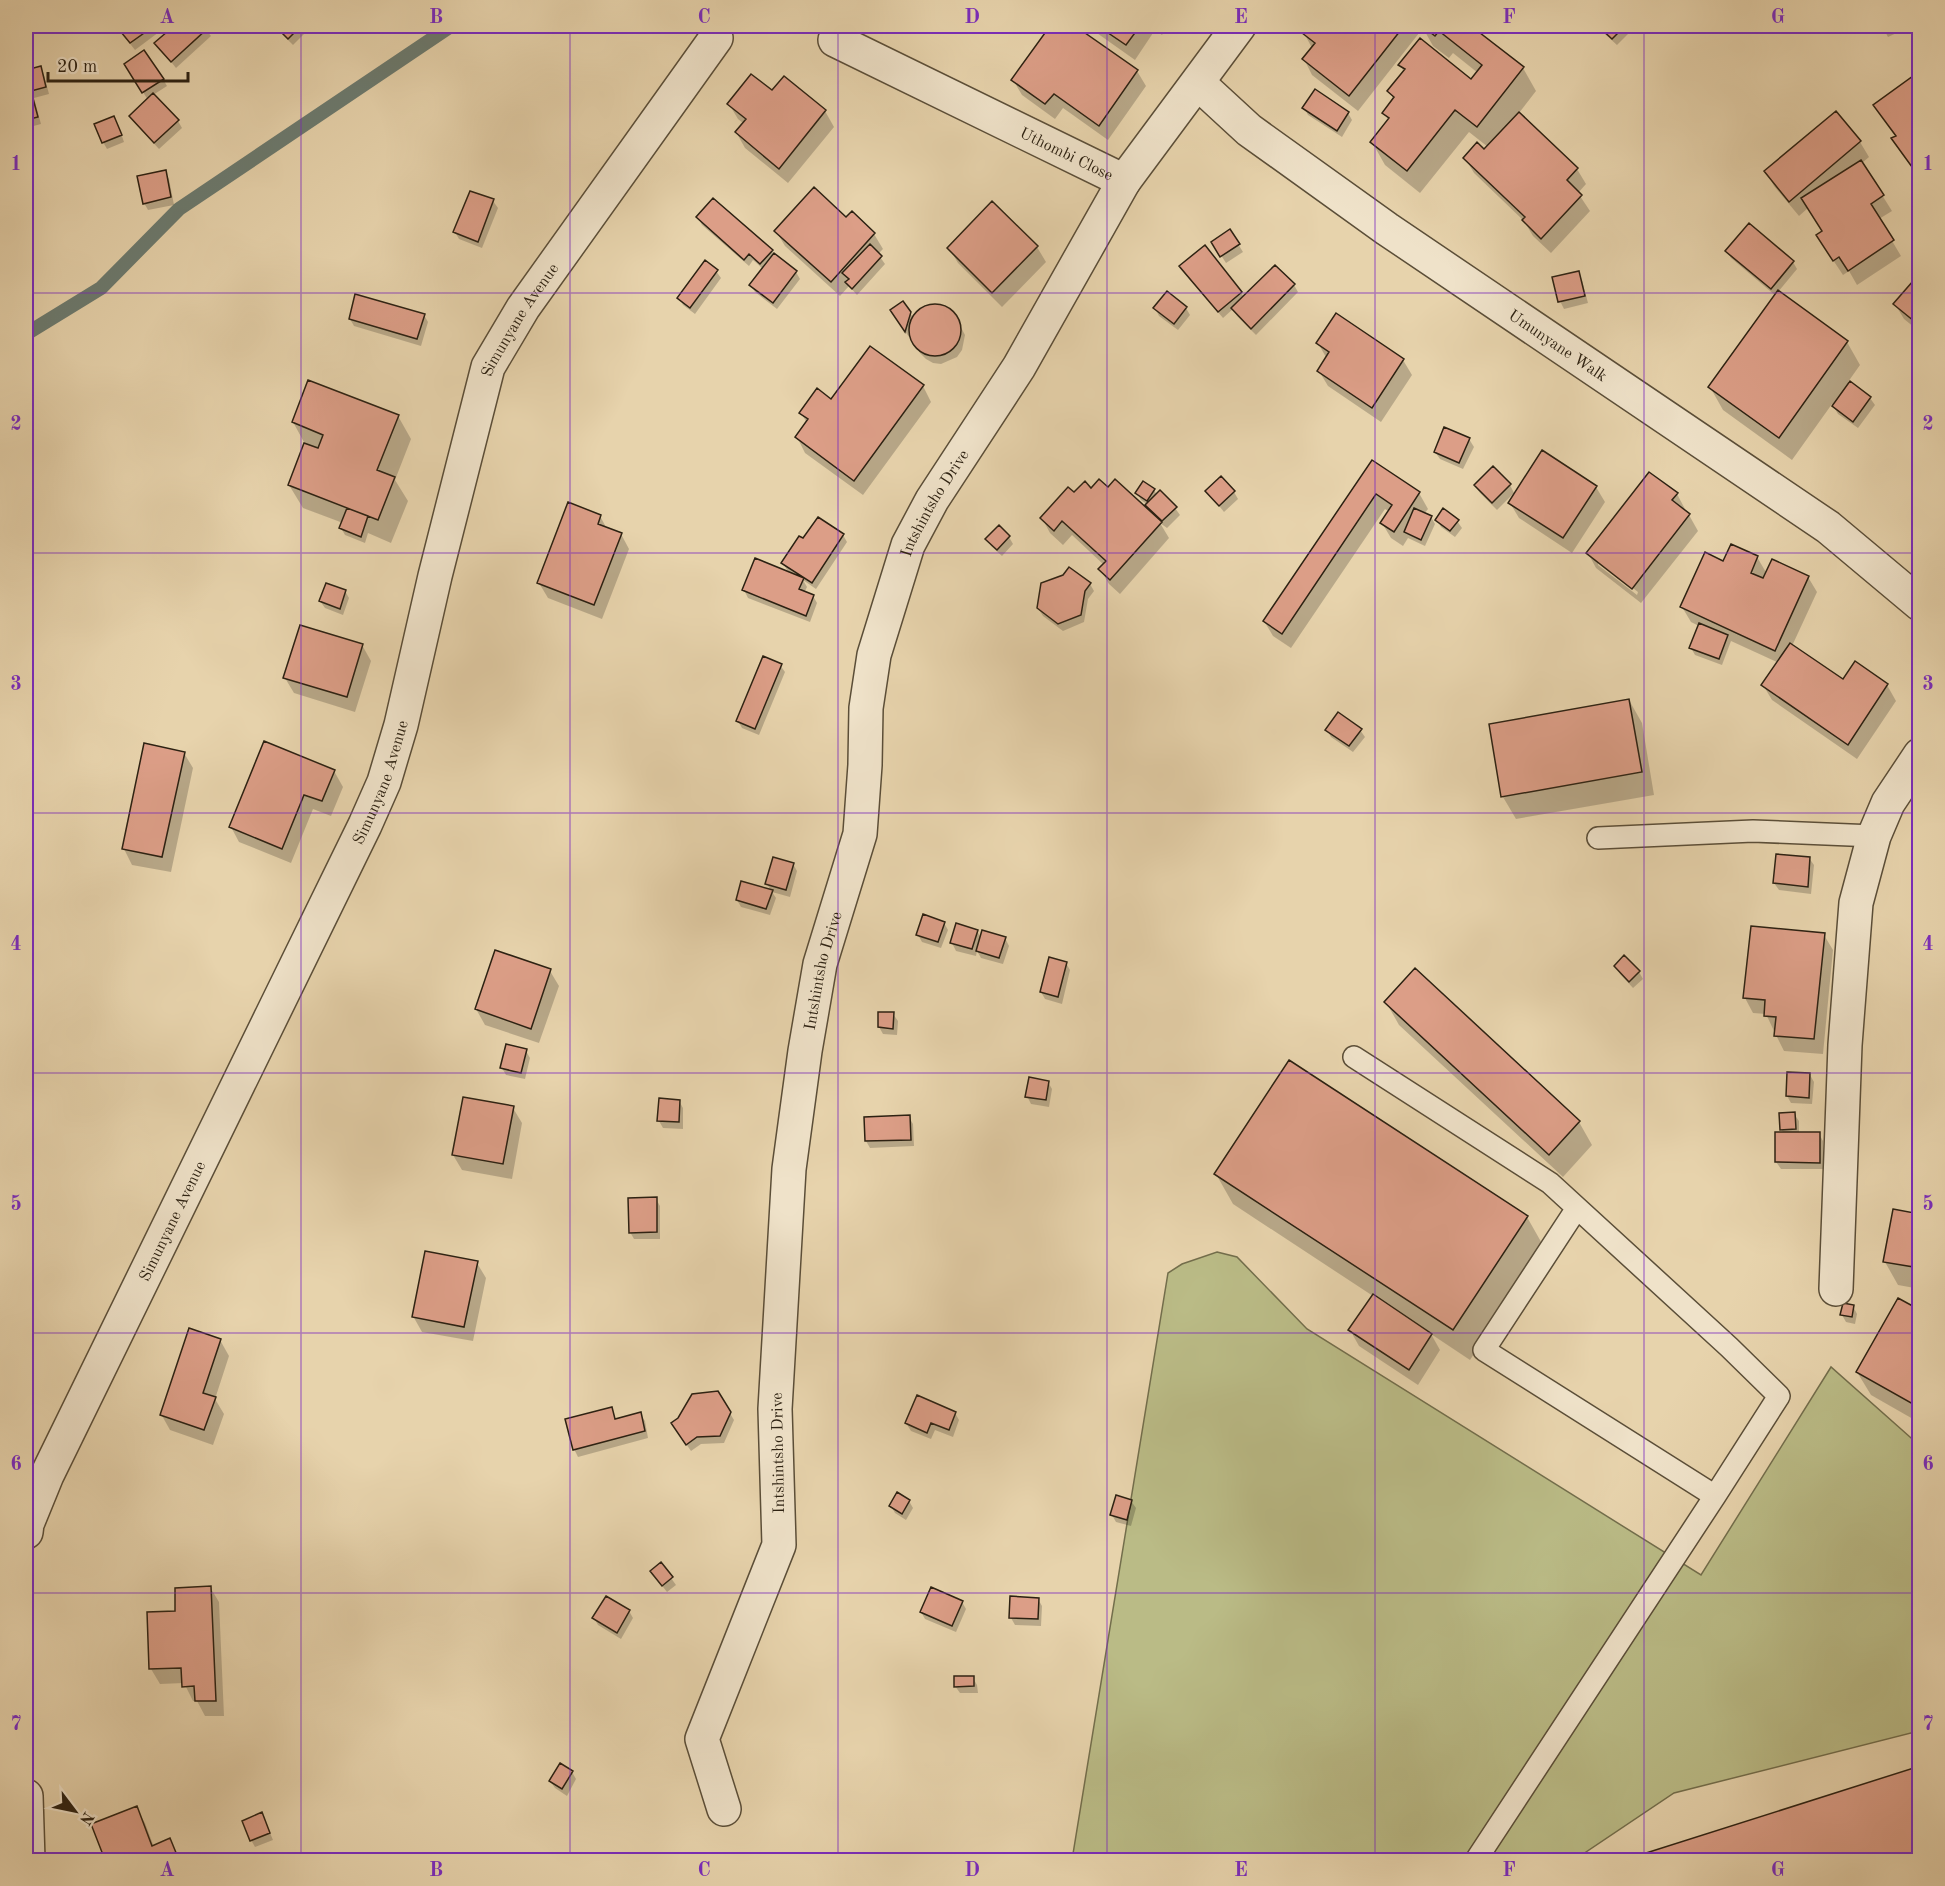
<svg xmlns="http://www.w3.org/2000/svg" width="1945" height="1886" font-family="'Old Standard TT',serif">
	<rect width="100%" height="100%" fill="#e7d3ac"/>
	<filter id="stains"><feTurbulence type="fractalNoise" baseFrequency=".00333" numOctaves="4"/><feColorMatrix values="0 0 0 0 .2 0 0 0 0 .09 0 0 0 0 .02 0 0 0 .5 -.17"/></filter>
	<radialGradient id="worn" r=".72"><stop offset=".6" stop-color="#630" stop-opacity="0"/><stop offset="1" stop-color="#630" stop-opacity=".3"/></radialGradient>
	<!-- green -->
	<path fill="#babb86" stroke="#736e4c" stroke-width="1.5" d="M1217 1252 1237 1257 1307 1329 1701 1575 1831 1367 1919 1445V1731L1674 1793 1574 1860H1072L1168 1273 1182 1264Z"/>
	<!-- shadow -->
	<path fill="#0003" fill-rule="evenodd" d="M116 26H160L157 28 159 32 135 50Z
		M176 26H203L211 36 176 68 156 43Z
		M274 26H312L293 45Z
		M1052 26H1073L1137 71 1146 86 1108 140 1063 108 1055 119 1022 95 1013 80Z
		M1087 26H1168L1162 35 1155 30 1135 60Z
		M1310 26H1469L1523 68 1536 91 1519 113 1577 169 1586 184 1578 193 1590 211 1551 253 1533 236 1524 221 1474 173 1465 158 1484 151 1488 147 1469 132 1420 193 1385 165 1372 142 1389 121 1384 113 1394 100 1389 91 1404 72 1400 65 1472 81 1478 73 1453 53 1449 58 1433 46 1423 28 1358 111 1312 75 1304 59 1312 48 1304 33Z
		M1596 26H1636L1617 45Z
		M1882 26H1904L1905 29 1888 37Z
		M40 68 44 75 49 94 34 98 41 124 26 128V71Z
		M130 72 163 79 167 86 153 95 178 121 182 128 159 149 135 123 130 116 148 100Z
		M1920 73V178L1902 154 1894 139 1896 137 1875 105Z
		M784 78 825 111 834 127 788 183 745 148 736 132 744 124 738 119 729 104 772 92Z
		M1304 108 1348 113 1352 120 1342 137 1308 115Z
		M1835 113 1860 142 1869 157 1862 163 1892 211 1879 219 1901 256 1857 285 1849 271 1843 275 1827 251 1824 232 1808 208 1799 216 1774 186 1766 171Z
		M118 125 124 142 107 149 103 142Z
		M165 172 169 179 174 205 148 210 144 203Z
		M471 192 493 201 498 208 482 248 459 239 455 232Z
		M698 218 771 251 796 272 800 279 777 309 755 292 751 285 763 269 753 260 749 266 702 225Z
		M846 219 874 234 883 249 878 254 885 264 857 295 849 286 840 296 785 246 776 231Z
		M1230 231 1243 252 1226 263 1217 249Z
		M1037 247 1046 262 1002 307 958 263 949 248Z
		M1727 251 1793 262 1797 269 1778 292 1847 342 1860 365 1848 382 1870 398 1875 405 1858 428 1838 414 1832 404 1792 460 1723 410 1710 387 1776 296 1731 258Z
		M716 271 721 278 695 314 683 305 679 298Z
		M1185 273 1241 292 1244 298 1294 285 1298 292 1256 335 1237 316 1233 309 1223 318Z
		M1578 273 1582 280 1588 303 1564 309 1560 301Z
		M1920 275V332L1904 319 1895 304Z
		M938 305 953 312 965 335 962 350 957 357 941 364 933 363 926 359 920 353 910 335 909 337 896 318 910 313 914 319 922 309Z
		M1155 308H1186L1190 315 1178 330 1159 316Z
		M424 315 428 322 421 346 354 326 350 319Z
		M1336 316 1403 360 1412 375 1381 422 1328 386 1319 371 1327 359 1318 343Z
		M923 386 931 402 863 495 805 453 797 437 807 423 801 413 832 401Z
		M398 416 411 439 395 480 408 501 391 543 368 533 365 543 345 535 341 528 343 523 303 508 289 485 305 444 293 422Z
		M1469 439 1474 447 1463 469 1440 459 1435 452Z
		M1373 462 1419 493 1428 509 1424 514 1431 517 1435 524 1425 546 1408 538 1403 546 1391 538 1382 523 1390 512 1385 509 1291 648 1273 636 1264 621Z
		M1493 468 1510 485 1514 493 1497 510 1480 493 1475 486Z
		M1596 487 1605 502 1572 553 1519 518 1510 503Z
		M1108 489 1152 514 1148 505 1141 500 1137 493 1154 490 1157 495 1175 508 1180 515 1167 528 1160 523 1169 538 1120 594 1109 584 1100 569 1104 565 1072 535 1063 545 1050 533 1042 518 1074 494 1091 490Z
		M1207 491 1234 492 1238 499 1224 512Z
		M1677 494 1685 509 1684 511 1689 515 1698 531 1641 603 1596 568 1588 553ZM1598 561 1638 592 1637 595 1598 565Z
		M600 516 607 529 621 534 629 549 602 619 548 598 539 583Z
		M1437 520 1457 521 1462 528 1455 537 1441 527Z
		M843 535 847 542 816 589 803 580 807 587 804 593 813 596 817 603 810 622 748 598 744 590 793 574 787 570 783 563 804 540Z
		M1009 537 1013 544 1002 556 991 546 987 539Z
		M1757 557 1767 574 1808 577 1817 592 1792 646 1844 681 1887 685 1896 701 1857 759 1772 700 1763 685 1779 663 1731 641 1722 665 1695 655 1691 648 1699 626 1691 622 1682 607 1723 563Z
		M1064 577 1090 584 1094 591 1088 599 1084 622 1063 631 1043 616 1038 608Z
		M345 591 349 598 343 615 325 608 320 601Z
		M362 645 371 661 355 712 294 693 285 678Z
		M780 665 785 672 759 735 742 728 738 721Z
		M1629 700 1642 723 1654 795 1516 819 1503 797Z
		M1327 730H1360L1365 737 1353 752 1331 737Z
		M184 753 193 768 171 872 132 865 124 849Z
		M334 771 343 787 331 816 313 809 291 863 239 842 231 827Z
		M1809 858 1814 865 1811 894 1779 890 1774 883Z
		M793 864 797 871 790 897 772 892 776 898 770 915 741 907 737 900 771 891 767 884Z
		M944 923 948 930 941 948 922 942 918 935Z
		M977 931 981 938H1005L1009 946 1003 964 981 958 977 951 976 956 956 951 952 943Z
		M1824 935 1833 950 1823 1054 1784 1051 1776 1035V1031H1774L1766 1014 1753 1013 1745 998Z
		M1066 963 1070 970 1062 1004 1045 999 1041 992Z
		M1616 967 1639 972 1643 979 1633 988 1620 974Z
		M550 971 559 986 539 1043 485 1025 476 1009Z
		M1386 1002 1579 1122 1592 1145 1563 1177 1399 1025Z
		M893 1014 898 1021 897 1035 883 1034 879 1027Z
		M526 1051 530 1058 525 1079 506 1075 502 1068Z
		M1810 1075 1814 1082 1812 1104 1791 1103 1787 1096Z
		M1048 1082 1052 1089 1049 1107 1031 1104 1027 1096Z
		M679 1101 683 1108V1129L663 1128 659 1121Z
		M513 1108 522 1123 512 1179 462 1170 453 1155Z
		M1794 1114 1799 1121V1134H1819L1823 1141V1169H1781L1776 1162 1784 1134 1781 1129Z
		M909 1117 913 1124 914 1146 870 1148 866 1141V1119Z
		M1216 1174 1527 1217 1544 1247 1470 1360 1431 1334 1440 1350 1418 1385 1359 1346 1350 1330 1373 1296 1233 1204Z
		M656 1199 660 1206V1239H634L630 1232Z
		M1920 1215V1289L1898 1285 1885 1262Z
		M477 1263 486 1278 473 1341 422 1332 413 1316Z
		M1853 1306 1857 1314 1855 1324 1846 1322 1842 1315Z
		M1920 1312V1423L1871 1395 1857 1372Z
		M220 1340 229 1356 215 1399 224 1414 213 1445 170 1430 161 1414Z
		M717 1392 734 1420 724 1443 701 1444 691 1451 677 1431Z
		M611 1409 616 1420 640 1414 645 1421 648 1438 578 1457 574 1449Z
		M955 1413 959 1420 953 1437 935 1430 931 1439 911 1431 906 1423Z
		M909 1501 913 1508 906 1520 895 1513 891 1506Z
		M1131 1501 1136 1508 1131 1526 1116 1522 1112 1515Z
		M656 1578H671L676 1585 667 1592Z
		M210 1587 219 1602 224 1716H205L197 1701H193L184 1683 160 1684 151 1669 177 1612Z
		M1038 1599 1042 1606 1041 1626 1015 1625 1011 1618Z
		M962 1602 966 1609 956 1632 925 1619 921 1612Z
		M629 1611 633 1618 621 1639 598 1625 594 1618Z
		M973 1678 977 1685 978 1693H960L955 1686Z
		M1920 1768V1860H1629Z
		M572 1772 576 1779 567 1796 555 1788 550 1781Z
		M136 1808 145 1823 154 1847 169 1840 180 1860H106L93 1825Z
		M265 1821 273 1840 255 1847 251 1840Z"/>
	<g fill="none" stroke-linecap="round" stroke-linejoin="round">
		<!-- stream -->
		<path stroke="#6c7b70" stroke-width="14" d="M26 334 101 288 179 209 451 26"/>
	</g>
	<!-- building -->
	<path fill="#dc9e87" stroke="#2c2112" stroke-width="1.5" d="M116 26H154L130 43Z
		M174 26H205L208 28 171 62 154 43Z
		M275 26H301L288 39Z
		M1050 26H1075L1138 70 1099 126 1054 94 1045 104 1011 80Z
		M1098 26H1140L1126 45Z
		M1308 26H1404L1349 96 1302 59 1315 43 1302 33Z
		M1422 26H1471L1524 67 1477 127 1455 110 1407 171 1370 142 1389 118 1382 113 1394 97 1387 91 1405 69 1398 65 1420 38 1471 79 1482 65 1439 31 1435 36Z
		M1598 26H1625L1612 39Z
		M144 50 164 79 142 93 124 64Z
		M41 66 46 87 31 91 38 117 26 120V70Z
		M1920 71V178L1891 138 1896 136 1873 105Z
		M751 74 772 90 784 76 826 110 779 169 735 132 746 119 727 104Z
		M1315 89 1349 112 1337 131 1302 108Z
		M153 93 179 120 154 143 129 116Z
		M1836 111 1861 141 1789 202 1764 171Z
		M1519 112 1578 168 1567 180 1582 195 1541 239 1522 220 1525 217 1463 158 1477 142 1484 149Z
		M114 116 122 135 102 143 94 124Z
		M1861 160 1884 195 1871 204 1894 240 1848 271 1839 257 1833 261 1816 235 1822 231 1801 198Z
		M166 170 171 197 143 204 137 176Z
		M814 187 846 217 852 211 875 233 831 282 774 231Z
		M470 191 494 199 478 242 453 232Z
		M713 198 773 250 760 264 749 254 744 260 696 217Z
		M992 201 1038 246 992 293 947 248Z
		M1749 223 1794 261 1771 289 1725 251Z
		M1230 229 1240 244 1220 257 1211 242Z
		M870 244 882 256 852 289 845 282 849 279 842 273Z
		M1205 245 1242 292 1218 312 1179 266Z
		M774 253 797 271 773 303 749 285Z
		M705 260 718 270 690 308 677 298Z
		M1275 265 1295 284 1251 329 1231 308Z
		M1579 271 1585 296 1558 302 1552 277Z
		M1920 273V326L1893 304Z
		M1778 290 1848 341 1779 438 1708 387Z
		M1167 291 1187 307 1174 324 1153 308Z
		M355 294 425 314 417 339 349 319Z
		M903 301 911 312 905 332 890 310Z
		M909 330a26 26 0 1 1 52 0a26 26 0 1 1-52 0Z
		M1336 313 1404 359 1372 408 1317 371 1329 352 1316 343Z
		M870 346 924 385 854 481 795 437 808 419 799 413 817 388 831 399Z
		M308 380 399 415 377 470 395 477 378 520 288 485 304 443 318 448 323 435 292 422Z
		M1850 381 1871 397 1853 422 1832 406Z
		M1444 427 1470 438 1459 463 1434 452Z
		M1542 450 1597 486 1563 538 1508 503Z
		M1372 460 1420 492 1394 532 1380 523 1392 505 1376 494 1282 634 1263 621Z
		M1493 466 1511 484 1492 503 1474 485Z
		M1649 472 1678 493 1672 500 1690 514 1632 589 1586 553Z
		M1221 476 1235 491 1219 506 1205 491Z
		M1099 479 1108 487 1115 479 1162 522 1110 580 1098 569 1106 561 1062 521 1054 531 1040 518 1068 487 1074 492 1085 481 1091 488Z
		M1143 481 1155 489 1147 501 1135 493Z
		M1160 490 1177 507 1162 521 1145 505Z
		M568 502 601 515 598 524 622 533 594 605 537 583Z
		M347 508 368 516 361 537 339 528Z
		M1414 508 1432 516 1421 540 1404 532Z
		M1443 508 1459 520 1450 531 1435 520Z
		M818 517 844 534 812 583 781 563 799 536 803 538Z
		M999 525 1010 536 997 550 985 539Z
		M1731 544 1758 556 1751 573 1763 578 1772 559 1809 576 1775 651 1680 607 1705 552 1723 561Z
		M755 558 804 578 799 589 814 595 806 616 742 590Z
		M1069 567 1091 583 1085 591 1081 615 1058 624 1037 608 1041 583 1063 575Z
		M326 583 346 590 340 609 319 601Z
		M1699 623 1728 635 1719 659 1689 648Z
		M300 625 363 644 347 697 283 678Z
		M1790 643 1843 679 1855 661 1888 684 1848 745 1761 685Z
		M763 656 782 664 755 729 736 721Z
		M1629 699 1642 772 1501 797 1489 724Z
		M1338 712 1362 729 1349 746 1325 730Z
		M264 741 335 770 322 801 304 795 282 849 229 827Z
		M144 743 185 752 162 857 122 849Z
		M1776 854 1810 857 1808 887 1773 883Z
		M773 857 794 863 786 890 765 884Z
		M741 881 773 890 766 909 736 900Z
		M923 914 945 922 938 942 916 935Z
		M956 923 978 930 972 949 950 943Z
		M1751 926 1825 933 1814 1039 1774 1036 1776 1017 1764 1016 1765 1000 1743 998Z
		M982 930 1006 937 999 958 976 951Z
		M495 950 551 969 531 1029 475 1009Z
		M1624 955 1640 971 1629 982 1614 966Z
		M1049 957 1067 962 1058 997 1040 992Z
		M1415 968 1580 1121 1549 1155 1384 1002Z
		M878 1012H894L893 1029 878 1027Z
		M506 1044 527 1049 521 1073 500 1068Z
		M1289 1060 1528 1216 1453 1330 1214 1174Z
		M1787 1072 1810 1073 1809 1098 1786 1096Z
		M1029 1077 1049 1081 1046 1100 1025 1097Z
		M463 1097 514 1106 503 1164 452 1155Z
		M659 1098 680 1100 679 1122 657 1121Z
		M1795 1112 1796 1129 1780 1130 1779 1113Z
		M910 1115 911 1140 865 1141 864 1117Z
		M1775 1132H1820V1163L1775 1162Z
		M657 1197V1232L629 1233 628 1198Z
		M1893 1209 1920 1214V1268L1883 1262Z
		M425 1251 478 1261 464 1327 412 1317Z
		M1373 1294 1432 1334 1409 1370 1348 1330Z
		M1898 1298 1920 1310V1408L1856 1372Z
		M1843 1303 1854 1305 1852 1317 1840 1315Z
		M189 1328 221 1339 203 1393 216 1397 204 1430 160 1415Z
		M718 1391 731 1412 720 1436 697 1437 686 1445 671 1423 678 1418 692 1394Z
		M917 1395 956 1412 949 1430 931 1423 927 1433 905 1423Z
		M612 1407 615 1419 641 1412 645 1431 573 1450 565 1419Z
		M897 1492 910 1500 902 1514 889 1506Z
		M1116 1495 1132 1500 1127 1520 1110 1515Z
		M661 1562 673 1577 662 1586 650 1571Z
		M211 1586 216 1701H195L194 1686 182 1687 181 1668 149 1669 147 1612 175 1611V1588Z
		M931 1587 963 1601 952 1626 920 1612Z
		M606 1596 630 1610 617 1633 592 1618Z
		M1010 1596 1039 1598 1038 1619 1009 1618Z
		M954 1676H974V1686L954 1687Z
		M560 1763 573 1771 562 1789 549 1781Z
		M1920 1766V1860H1624Z
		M137 1806 152 1846 170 1838 179 1860H105L91 1824Z
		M262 1812 270 1833 250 1841 242 1821Z"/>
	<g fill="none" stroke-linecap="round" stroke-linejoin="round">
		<defs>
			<path id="lane" d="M1598 838 1753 831 1874 836
				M1354 1057 1550 1183 1729 1347 1779 1396 1715 1496 1476 1860
				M1577 1208 1484 1350 1715 1496"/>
			<g id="street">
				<path id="s1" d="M835 40 1124 181"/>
				<path id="s2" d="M1198 83 1249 130 1387 229 1828 527 1920 604"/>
				<path d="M1836 1289 1845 1045 1856 903 1874 836 1888 803 1920 755"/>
				<path id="s3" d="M26 1532 27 1524 47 1475 365 825 384 782 401 725 435 576 488 367 523 308 716 38"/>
				<path d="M26 1796 28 1860"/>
				<path id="s4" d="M724 1809 702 1739 779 1545 775 1409 789 1169 805 1051 820 964 860 834 865 765 866 708 874 655 908 545 932 500 1019 367 1124 181 1239 26"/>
			</g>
		</defs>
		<!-- lane casing -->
		<use href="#lane" stroke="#5b4e38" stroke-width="24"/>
		<!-- street casing -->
		<use href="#street" stroke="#5b4e38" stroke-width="36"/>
		<!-- lane -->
		<use href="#lane" stroke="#efe2c9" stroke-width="21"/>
		<!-- street -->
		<use href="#street" stroke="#efe2c9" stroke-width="33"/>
	</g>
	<!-- grid -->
	<path fill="none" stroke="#7b2cbf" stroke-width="1.5" stroke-opacity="0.55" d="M301 26V1860M570 26V1860M838 26V1860M1107 26V1860M1375 26V1860M1644 26V1860M26 293H1920M26 553H1920M26 813H1920M26 1073H1920M26 1333H1920M26 1593H1920"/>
	<g text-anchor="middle" stroke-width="6" stroke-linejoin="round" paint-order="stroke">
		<!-- street labels -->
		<g font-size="16" fill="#2c2112" stroke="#efe2c9">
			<text dy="6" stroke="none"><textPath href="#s1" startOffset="258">Uthombi Close</textPath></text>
			<text dy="6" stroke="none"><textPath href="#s3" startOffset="1316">Simunyane Avenue</textPath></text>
			<text dy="6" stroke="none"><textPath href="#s2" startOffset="446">Umunyane Walk</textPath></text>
			<text dy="6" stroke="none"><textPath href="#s4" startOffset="1346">Intshintsho Drive</textPath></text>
			<text dy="6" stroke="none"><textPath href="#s3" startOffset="830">Simunyane Avenue</textPath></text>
			<text dy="6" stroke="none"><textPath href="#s4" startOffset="860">Intshintsho Drive</textPath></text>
			<text dy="6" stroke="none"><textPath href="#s3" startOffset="344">Simunyane Avenue</textPath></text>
			<text transform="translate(777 1453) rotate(-91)" y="6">Intshintsho Drive</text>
		</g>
	</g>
	<!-- margin -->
	<rect width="1945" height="1886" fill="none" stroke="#e7d3ac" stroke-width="66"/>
	<!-- north arrow -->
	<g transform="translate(75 1811) rotate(122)" stroke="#efe2c9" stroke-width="4.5" paint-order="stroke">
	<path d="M0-4.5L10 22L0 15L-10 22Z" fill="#2c2112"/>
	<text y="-9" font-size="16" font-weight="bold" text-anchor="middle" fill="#2c2112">N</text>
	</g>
	<!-- scale -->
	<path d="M48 72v9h140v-9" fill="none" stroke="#2c2112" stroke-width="3"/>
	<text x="57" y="72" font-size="18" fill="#2c2112" stroke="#efe2c9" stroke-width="4.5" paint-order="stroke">20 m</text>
	<rect x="33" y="33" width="1879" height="1820" fill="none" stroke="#7b2cbf" stroke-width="2"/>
	<g font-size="20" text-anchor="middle" font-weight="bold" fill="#7b2cbf">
		<text x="167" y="23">A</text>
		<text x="436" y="23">B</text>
		<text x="704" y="23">C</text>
		<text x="972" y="23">D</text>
		<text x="1241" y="23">E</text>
		<text x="1509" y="23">F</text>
		<text x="1778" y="23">G</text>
		<text x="16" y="170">1</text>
		<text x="1928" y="170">1</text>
		<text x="16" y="430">2</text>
		<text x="1928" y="430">2</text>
		<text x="16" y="690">3</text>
		<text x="1928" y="690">3</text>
		<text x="16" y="950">4</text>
		<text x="1928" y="950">4</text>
		<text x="16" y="1210">5</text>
		<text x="1928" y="1210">5</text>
		<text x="16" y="1470">6</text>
		<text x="1928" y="1470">6</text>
		<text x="16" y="1730">7</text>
		<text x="1928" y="1730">7</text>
		<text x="167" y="1876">A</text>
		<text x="436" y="1876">B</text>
		<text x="704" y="1876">C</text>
		<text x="972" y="1876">D</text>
		<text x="1241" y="1876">E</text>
		<text x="1509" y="1876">F</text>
		<text x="1778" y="1876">G</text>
	</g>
	<rect width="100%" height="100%" filter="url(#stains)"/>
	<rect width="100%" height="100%" fill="url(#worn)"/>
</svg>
